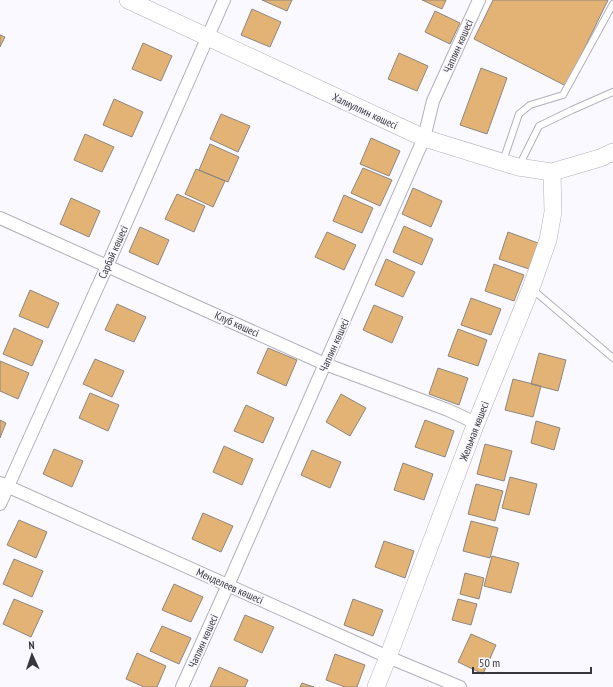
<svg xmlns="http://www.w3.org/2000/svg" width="613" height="687" font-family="'PT Sans Narrow',sans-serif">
	<rect width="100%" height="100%" fill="#faf9ff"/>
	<!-- building -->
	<path fill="#e3b375" stroke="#8d8780" d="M262 0H292L287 11Z
		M422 0H446L442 9Z
		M493 0H608L566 86 474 39Z
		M252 9 281 22 270 47 241 35Z
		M435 11 460 23 450 44 425 32Z
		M0 35 5 37 0 47Z
		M143 43 172 56 161 81 132 69Z
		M399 53 428 66 417 91 388 79Z
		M481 68 507 78 487 134 460 125Z
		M114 99 143 112 132 137 103 125Z
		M221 114 250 126 238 152 210 139Z
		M85 134 114 147 102 172 74 160Z
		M371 138 400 151 389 176 360 164Z
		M210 144 239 157 228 182 199 170Z
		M363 168 392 180 380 206 351 193Z
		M196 169 225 181 213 207 185 194Z
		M413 188 442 201 431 227 402 214Z
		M177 194 205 206 194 232 165 219Z
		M344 195 373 208 362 233 333 221Z
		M71 198 100 211 89 237 60 224Z
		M404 226 433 239 422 265 393 252Z
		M140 227 169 240 158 265 129 252Z
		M327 232 356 245 344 270 315 257Z
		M508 232 538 243 529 269 499 259Z
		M386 259 415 272 403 297 375 285Z
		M494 264 524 275 514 301 485 291Z
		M30 290 59 303 48 328 19 316Z
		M471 298 501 309 491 335 461 325Z
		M117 304 146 317 134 342 105 330Z
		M374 305 403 317 392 343 363 330Z
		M14 328 43 341 32 366 3 354Z
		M458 329 487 340 478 366 448 356Z
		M268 348 297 360 286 386 257 373Z
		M539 353 566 360 558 391 531 384Z
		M95 359 124 371 112 397 83 384Z
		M0 361 29 373 18 399 0 391Z
		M438 368 468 378 459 405 429 394Z
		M513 379 541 386 533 417 505 410Z
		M90 393 119 405 108 431 79 418Z
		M341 394 366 408 350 436 326 422Z
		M246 405 274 418 263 443 234 431Z
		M0 420 6 423 0 438Z
		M425 420 454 431 445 457 415 447Z
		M536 421 560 428 554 450 531 443Z
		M485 444 512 451 504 481 477 474Z
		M224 446 253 459 242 485 213 472Z
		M54 449 83 461 72 487 43 474Z
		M312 450 341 462 330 488 301 475Z
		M403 463 433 474 424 500 394 490Z
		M510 477 537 484 529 515 502 508Z
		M476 484 503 491 495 521 468 514Z
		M203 513 233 526 221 552 192 539Z
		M19 520 47 532 36 558 7 545Z
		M471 521 498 528 490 558 463 551Z
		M384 541 414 551 405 578 375 567Z
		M492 556 519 563 511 593 484 586Z
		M14 559 43 571 32 597 3 584Z
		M465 573 484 578 479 599 460 594Z
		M174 584 203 597 191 622 162 610Z
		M14 599 43 611 31 637 3 624Z
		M353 599 383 610 373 636 344 625Z
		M458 599 477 604 471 625 452 620Z
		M245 615 274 627 262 653 234 640Z
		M162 626 191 638 179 664 150 651Z
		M471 634 496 645 483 674 458 662Z
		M137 653 166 666 157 687H144L126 679Z
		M335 654 365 665 357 687H345L326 680Z
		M219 667 248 680 245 687H210Z
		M302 683 314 687H300Z"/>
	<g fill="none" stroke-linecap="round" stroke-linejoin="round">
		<defs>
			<path id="lane" d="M503 161 519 114 530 105 563 95 613 4
				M519 166 539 126 572 110 613 92
				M532 289 613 358"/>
			<path id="street" d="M0 218 325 364 448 410 476 423
				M0 483 388 657 460 687
				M0 504 107 266 224 0
				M182 687 228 585 424 138 433 101 479 0"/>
			<path id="secondary" d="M128 0 424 138 518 167 552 172 600 158 613 152
				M376 687 388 657 476 423 531 288 548 240 553 212 552 172"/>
		</defs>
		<!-- lane casing -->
		<use href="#lane" stroke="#b2b0b9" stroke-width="8"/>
		<!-- street casing -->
		<use href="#street" stroke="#b2b0b9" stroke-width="14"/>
		<!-- secondary casing -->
		<use href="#secondary" stroke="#b2b0b9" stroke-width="18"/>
		<!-- lane -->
		<use href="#lane" stroke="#fff" stroke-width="6"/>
		<!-- street -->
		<use href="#street" stroke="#fff" stroke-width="12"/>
		<!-- secondary -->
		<use href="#secondary" stroke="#fff" stroke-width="17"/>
	</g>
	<g text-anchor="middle" stroke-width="3.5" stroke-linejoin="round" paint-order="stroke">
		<!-- street labels -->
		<g font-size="11" fill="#38373b" stroke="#faf9ff">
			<text transform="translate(458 46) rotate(-66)" y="4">Чаплин көшесі</text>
			<text transform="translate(365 111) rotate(25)" y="4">Халиуллин көшесі</text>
			<text transform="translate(113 252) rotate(-66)" y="4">Сарбай көшесі</text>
			<text transform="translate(237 324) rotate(24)" y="4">Клуб көшесі</text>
			<text transform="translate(334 345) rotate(-66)" y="4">Чаплин көшесі</text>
			<text transform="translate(474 431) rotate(-69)" y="4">Жельмая көшесі</text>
			<text transform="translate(230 586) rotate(24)" y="4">Менделеев көшесі</text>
			<text transform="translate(203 641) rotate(-66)" y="4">Чаплин көшесі</text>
		</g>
	</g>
	<!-- north arrow -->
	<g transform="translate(32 655) rotate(357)" stroke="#faf9ff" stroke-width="3" paint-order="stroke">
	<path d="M0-3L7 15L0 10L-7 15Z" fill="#38373b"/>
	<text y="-6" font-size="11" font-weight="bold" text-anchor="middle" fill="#38373b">N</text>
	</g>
	<!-- scale -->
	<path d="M473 667v6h118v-6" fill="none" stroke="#38373b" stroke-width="2"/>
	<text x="479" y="667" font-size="12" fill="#38373b" stroke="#faf9ff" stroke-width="3" paint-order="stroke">50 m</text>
</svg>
